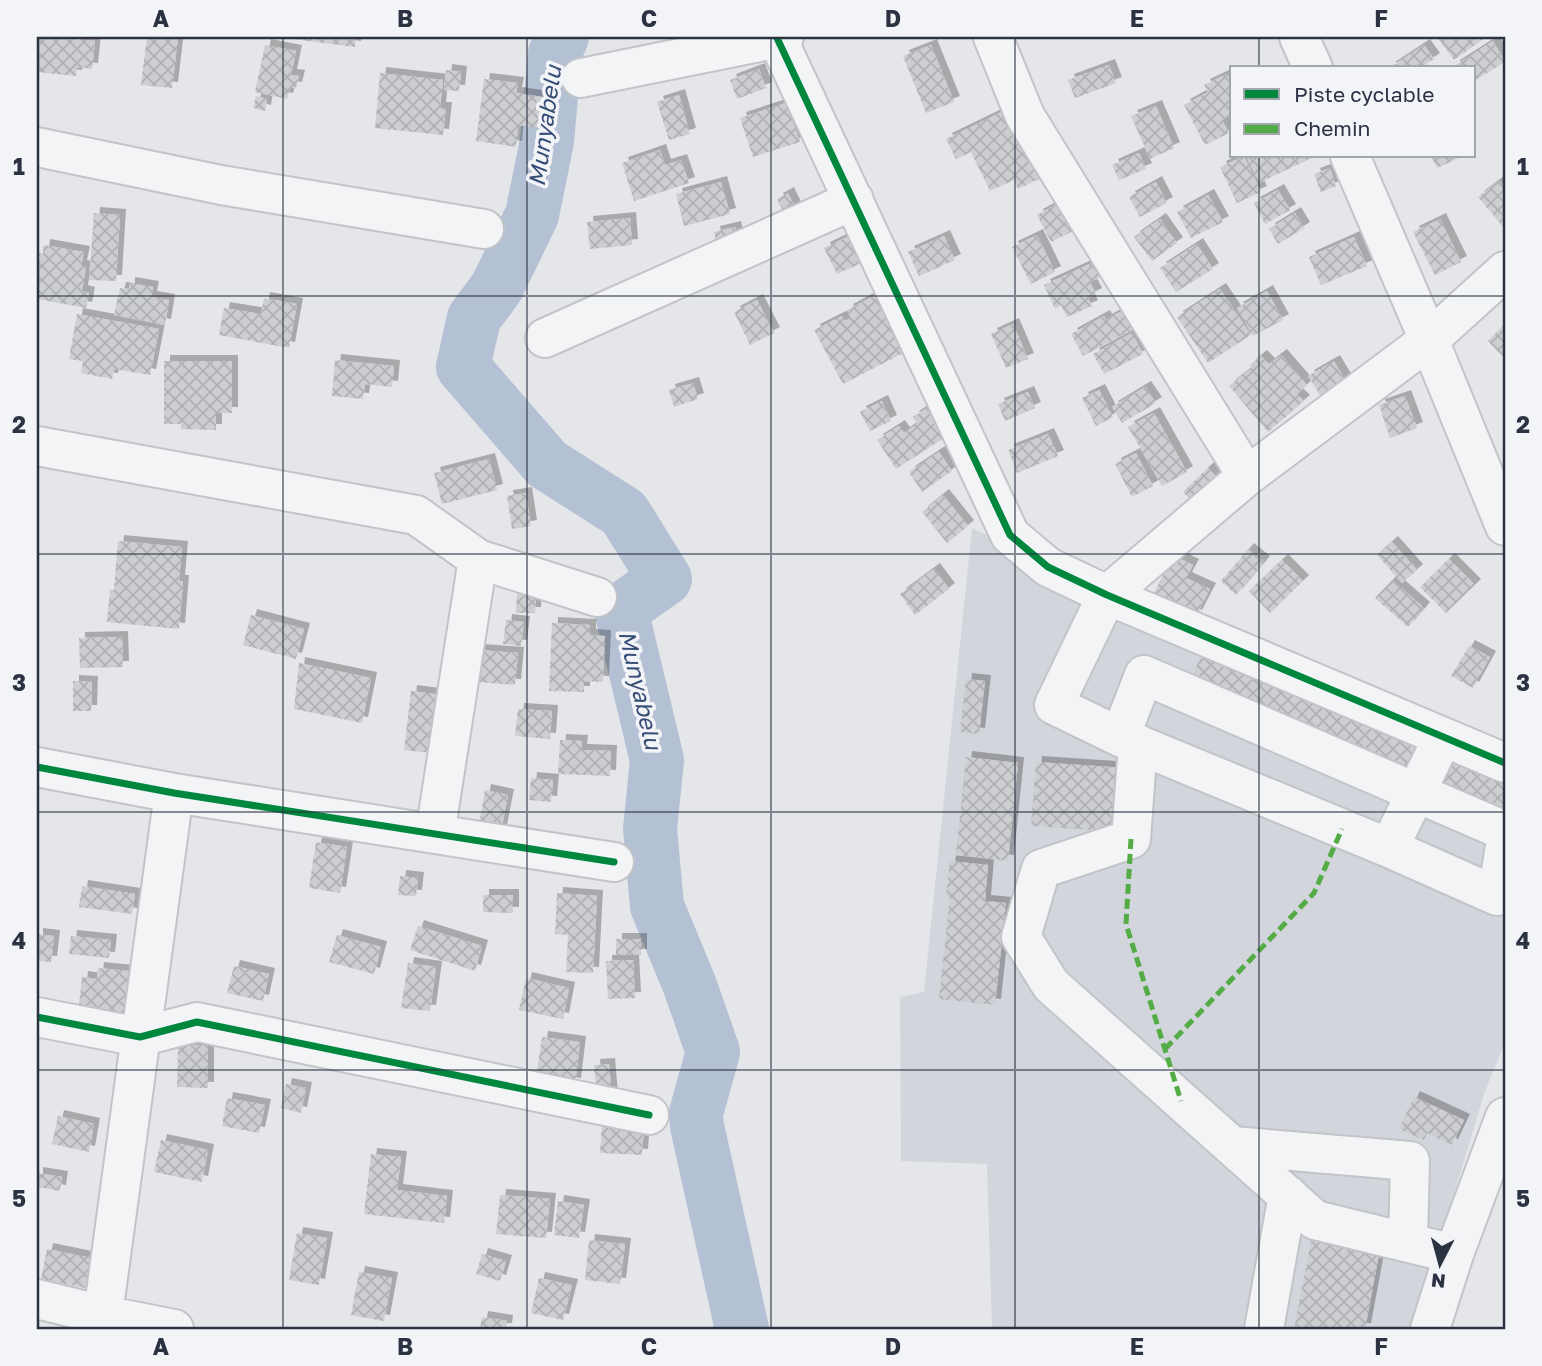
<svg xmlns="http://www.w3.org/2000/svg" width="1542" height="1366" font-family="'Golos Text',sans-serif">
	<defs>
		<pattern id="building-cross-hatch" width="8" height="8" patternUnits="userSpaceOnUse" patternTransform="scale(1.75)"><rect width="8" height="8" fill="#cdced1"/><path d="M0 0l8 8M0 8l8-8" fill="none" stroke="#b0b1b5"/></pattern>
		<filter id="shadow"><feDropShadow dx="6" dy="-6" stdDeviation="0" flood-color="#0004"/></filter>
	</defs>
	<rect width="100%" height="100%" fill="#e5e6e9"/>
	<!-- built -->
	<path fill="#d3d5dc" d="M972 528 1505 776V1042L1484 1094 1414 1329H992L987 1164 901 1161 900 997 924 992Z"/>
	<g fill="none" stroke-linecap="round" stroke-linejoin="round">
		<!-- river -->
		<path stroke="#b4c0d3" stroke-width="54" d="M562 37 555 53 547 141 532 215 497 287 474 318 463 367 547 464 624 513 665 579 621 610 657 760 650 829 657 906 690 986 713 1052 696 1113 697 1126 742 1329"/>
	</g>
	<!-- building -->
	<path fill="url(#building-cross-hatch)" filter="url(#shadow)" d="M37 37H83L82 40 95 41 92 69 77 67 76 76 37 72Z
		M147 37H178L172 88 141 85Z
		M285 37H356L355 47 285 38Z
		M1440 37H1486L1454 60 1438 38Z
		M1493 41 1505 62 1474 81V68H1455L1454 66Z
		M265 45 296 51 291 75 299 76 296 88 290 87 287 99 255 92Z
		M931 45 954 102 926 113 903 56Z
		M1424 45 1434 59 1420 68H1389Z
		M1109 65 1116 83 1075 98 1068 80Z
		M759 69 766 88 737 99 730 80Z
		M446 70 461 72 459 91 444 90Z
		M380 73 443 80 440 108H446L443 135 375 128Z
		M1227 74 1232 84V114L1222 120 1229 133 1205 145 1184 105 1208 92 1204 85Z
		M484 79 518 83 516 93 543 97 538 128 518 125 516 147 476 141Z
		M679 95 690 134 669 140 657 102Z
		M256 96 267 99 265 111 253 108Z
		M786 103 800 142 753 157 740 118Z
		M1016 105 1026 126 979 149 1026 127 1041 178 1018 189 1014 180 990 191 971 152 956 159 946 139Z
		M1156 106 1174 148 1150 159 1131 116Z
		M660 150 665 165 681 160 689 183 634 201 622 163Z
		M1139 153 1146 169 1119 180 1112 165Z
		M1244 156 1261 192 1237 203 1220 167Z
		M1246 156H1316L1259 183Z
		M1431 156H1463L1437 168Z
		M1330 168 1336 186 1321 192 1314 174Z
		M1499 181 1505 188V225L1503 227 1478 197Z
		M721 182 730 214 684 226 676 194Z
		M1156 182 1167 203 1140 217 1129 197Z
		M1278 190 1290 210 1265 224 1254 203Z
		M788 193 799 216 788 221 777 199Z
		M1208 195 1223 222 1191 238 1177 212Z
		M1066 199 1081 227 1051 242 1037 215Z
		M94 213 120 215 116 281 89 280Z
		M1295 213 1304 228 1278 244 1269 229Z
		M630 218 632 245 590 249 587 222Z
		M1160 219 1177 243 1152 261 1134 237Z
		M1440 219 1461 262 1435 275 1413 232Z
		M735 227 741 254 720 259 714 232Z
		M851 235 864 262 837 274 824 248Z
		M1037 235 1055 272 1031 284 1012 247Z
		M944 236 955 260 919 276 908 252Z
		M1354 237 1367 266 1321 285 1309 257Z
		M1197 244 1213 269 1176 292 1160 268Z
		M44 245 84 252 81 266 86 267 82 291 89 293 86 308 37 299V252L43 254Z
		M1094 262 1101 277 1090 282 1096 294 1088 298 1092 306 1067 317 1061 305 1055 309 1044 285Z
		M129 283 153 287 151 297 169 300 165 325 114 315 120 288 129 289Z
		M1220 289 1251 335 1208 363 1177 317Z
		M883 291 913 348 843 384 814 330 842 316 845 321 851 318 847 310Z
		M1267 291 1283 320 1253 336 1237 308Z
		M264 298 297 304 289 348 219 335 224 308 261 314Z
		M757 300 774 333 750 345 734 312Z
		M1129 307 1139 326 1083 356 1071 334 1104 316 1106 320Z
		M77 314 159 329 150 375 114 369 112 379 81 373 83 361 69 359Z
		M1013 324 1028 359 1006 368 991 334Z
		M1505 324V359L1488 341Z
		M1132 333 1143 354 1104 374 1093 354Z
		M1281 355 1307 385 1297 394 1304 401 1268 432 1229 386 1252 368 1250 365 1261 356 1269 364Z
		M335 360 394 366 392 387 365 384 363 399 332 396Z
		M164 361H232V413H216V430L181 429V424H164Z
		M1334 361 1350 388 1325 403 1308 376Z
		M693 383 698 399 674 407 669 390Z
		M1145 387 1156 403 1122 423 1112 407Z
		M1099 390 1113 417 1096 426 1082 398Z
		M1028 392 1035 408 1005 421 998 404Z
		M1405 396 1417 428 1390 438 1379 405Z
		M882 401 891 421 870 431 860 412Z
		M936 402 955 431 896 469 877 440 899 426 904 433 917 424 913 417Z
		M1154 413 1187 472 1162 486 1128 427Z
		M1048 434 1058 456 1017 473 1008 450Z
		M939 452 952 471 922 492 909 472Z
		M1136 453 1153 486 1132 497 1115 464Z
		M489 459 497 490 442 504 434 473Z
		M1208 468 1223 483 1198 508 1183 492Z
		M526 493 531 526 512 529 507 496Z
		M943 495 968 526 947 543 922 512Z
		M118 541 182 547 179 581H183L179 629 107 622 110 590H114Z
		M1392 542 1417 570 1402 583 1377 555Z
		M1248 549 1264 562 1236 595 1221 581Z
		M1173 555 1193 565 1186 578 1210 589 1196 616 1153 595Z
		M1449 559 1475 585 1446 613 1420 587Z
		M1282 560 1303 581 1270 613 1249 591Z
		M934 569 949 589 915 615 900 594Z
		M1392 580 1424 608 1408 627 1375 598Z
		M517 593 536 594 535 613H516Z
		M251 615 304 629 296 659 243 645Z
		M506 620 524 622 521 646 503 644Z
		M552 623 590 625V635L605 636 603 682 584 681V692L549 691Z
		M122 637 123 667 80 668 79 638Z
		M1206 646 1440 753 1421 793 1187 686Z
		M1469 646 1490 657 1473 688 1451 676Z
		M479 650 518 653 515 685 476 682Z
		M299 663 371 678 362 723 294 709Z
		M966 679 985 681 979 734 960 732Z
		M73 681 92 682 91 711H73Z
		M411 691 449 696V755L404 750Z
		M518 709 552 711 550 739 515 736Z
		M560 740 582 741 581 750 611 751 610 776 558 774Z
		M966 757 1018 763 1008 861 956 855Z
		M1449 759 1505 783V823L1434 792Z
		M1036 762 1140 769 1136 833 1031 826Z
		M531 778 553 780 551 802 529 800Z
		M485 790 508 795 500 836 478 831Z
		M316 842 347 847 340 893 309 888Z
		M950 861 988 865 985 901 1006 903 995 1005 939 999 950 896H946Z
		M400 876 418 878 416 896 398 895Z
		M82 886 135 894 132 914 79 907Z
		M557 893 597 896 593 973 566 972 568 935 555 934Z
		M483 895H513V913L483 912Z
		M418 926 482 946 475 971 410 950Z
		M37 934 54 936 51 962 37 961Z
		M337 935 381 947 374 974 329 962Z
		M71 936 111 940 109 958 69 954Z
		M616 939H641V955H616Z
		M633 960 635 998 608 999 606 961Z
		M408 963 436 967 430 1011 401 1008Z
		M234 966 269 974 263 1001 227 993Z
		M98 968 138 972 133 1020 78 1015 82 977 97 979Z
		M526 978 569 988 563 1019 519 1010Z
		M542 1037 580 1042 575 1084 536 1078Z
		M178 1045H208V1088L177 1087Z
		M609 1064 612 1099 597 1100 594 1065Z
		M286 1084 306 1088 301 1113 281 1108Z
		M1414 1097 1464 1120 1452 1145 1427 1133 1424 1140 1399 1129Z
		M227 1098 265 1105 259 1133 222 1126Z
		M58 1116 94 1124 89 1152 52 1144Z
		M602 1124 644 1127 642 1155 600 1153Z
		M161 1140 208 1150 202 1182 154 1172Z
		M371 1154 401 1157 397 1190 447 1196 444 1223 364 1214Z
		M37 1173 62 1177 60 1191 37 1187Z
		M500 1195 550 1199 546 1238 496 1234Z
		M558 1201 584 1205 579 1238 554 1235Z
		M297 1233 327 1238 319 1285 289 1280Z
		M1312 1236 1380 1249 1365 1329H1294Z
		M589 1240 625 1244 620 1284 585 1280Z
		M47 1249 91 1258 85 1288 41 1279Z
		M482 1254 506 1261 500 1281 476 1274Z
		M359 1272 392 1278 384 1321 351 1315Z
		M539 1278 572 1285 563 1320 531 1313Z
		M482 1317 507 1321 506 1329H480Z"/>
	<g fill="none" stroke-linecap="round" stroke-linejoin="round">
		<defs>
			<path id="minor" d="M993 37 1025 116 1247 476
				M1299 37 1313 68
				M777 38 1010 535 1048 567 1107 595 1505 763
				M581 78 784 37
				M37 147 221 185 484 229
				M1350 156 1429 340 1505 526
				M1505 271 1429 340 1247 476 1107 595 1054 705 1120 737 1389 848 1497 896 1505 846
				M545 338 854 200
				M37 446 416 515 478 559 435 834
				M478 559 597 597
				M1120 737 1144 675 1505 831
				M1138 744 1131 839 1041 869 1021 937 1051 985 1315 1220 1454 1254
				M37 767 174 793 614 862
				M1389 848 1443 737
				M37 1017 140 1037 197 1022 649 1115
				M1232 1146 1410 1161 1408 1242
				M37 1299 103 1315 174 1329
				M101 1329 174 793
				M1264 1329 1288 1195
				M1430 1329 1454 1254 1505 1117"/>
		</defs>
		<!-- minor casing -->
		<use href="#minor" stroke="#c3c4c7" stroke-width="42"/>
		<!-- minor -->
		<use href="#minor" stroke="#f3f4f6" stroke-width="38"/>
		<!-- quiet -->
		<path stroke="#54ac46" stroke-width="5" stroke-dasharray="10 5" stroke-linecap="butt" d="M1131 839 1126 924 1181 1101
			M1165 1049 1314 893 1342 829"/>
		<defs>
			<path id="cycleway" d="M777 38 1010 535 1048 567 1107 595 1505 763
				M37 767 174 793 614 862
				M37 1017 140 1037 197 1022 649 1115"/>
		</defs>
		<!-- cycleway casing -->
		<use href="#cycleway" stroke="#f2f4f8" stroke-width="11"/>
		<!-- cycleway -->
		<use href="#cycleway" stroke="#00873e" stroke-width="7"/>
	</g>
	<!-- grid -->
	<path fill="none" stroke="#2b3242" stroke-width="2" stroke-opacity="0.55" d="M283 37V1329M527 37V1329M771 37V1329M1015 37V1329M1259 37V68M1259 156V1329M37 296H1505M37 554H1505M37 812H1505M37 1070H1505"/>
	<g text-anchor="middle" stroke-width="7" stroke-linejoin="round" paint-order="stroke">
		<!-- water labels -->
		<g font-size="23" font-style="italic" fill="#364d76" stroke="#f2f4f8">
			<text transform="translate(545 126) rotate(-82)" y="8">Munyabelu</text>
			<text transform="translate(640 690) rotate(77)" y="8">Munyabelu</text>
		</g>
	</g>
	<!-- border -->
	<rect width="1542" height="1366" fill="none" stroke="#f2f4f8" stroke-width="77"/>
	<!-- legend -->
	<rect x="1230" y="66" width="245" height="91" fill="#f2f4f8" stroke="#a2a6af" stroke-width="2"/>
	<rect x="1244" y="89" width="35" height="10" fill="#00873e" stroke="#a2a6af" stroke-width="2"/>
	<text x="1294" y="102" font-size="21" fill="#2b3242">Piste cyclable</text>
	<rect x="1244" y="124" width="35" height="10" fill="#54ac46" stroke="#a2a6af" stroke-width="2"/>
	<text x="1294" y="136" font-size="21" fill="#2b3242">Chemin</text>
	<!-- north arrow -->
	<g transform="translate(1440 1264) rotate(186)" stroke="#f2f4f8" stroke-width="5" paint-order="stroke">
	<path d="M0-5L12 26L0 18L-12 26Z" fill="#2b3242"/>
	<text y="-10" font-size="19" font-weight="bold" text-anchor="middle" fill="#2b3242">N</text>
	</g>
	<rect x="38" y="38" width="1466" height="1290" fill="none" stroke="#2b3242" stroke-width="2.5"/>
	<g font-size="23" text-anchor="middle" font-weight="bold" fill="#2b3242">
		<text x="161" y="27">A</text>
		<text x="405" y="27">B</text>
		<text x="649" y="27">C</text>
		<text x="893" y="27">D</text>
		<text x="1137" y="27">E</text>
		<text x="1381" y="27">F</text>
		<text x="19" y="175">1</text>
		<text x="1523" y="175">1</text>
		<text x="19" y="433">2</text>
		<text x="1523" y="433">2</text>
		<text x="19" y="691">3</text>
		<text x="1523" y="691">3</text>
		<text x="19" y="949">4</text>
		<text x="1523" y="949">4</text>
		<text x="19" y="1207">5</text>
		<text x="1523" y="1207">5</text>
		<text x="161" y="1355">A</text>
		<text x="405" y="1355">B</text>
		<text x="649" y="1355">C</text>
		<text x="893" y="1355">D</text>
		<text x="1137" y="1355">E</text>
		<text x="1381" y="1355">F</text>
	</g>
</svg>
